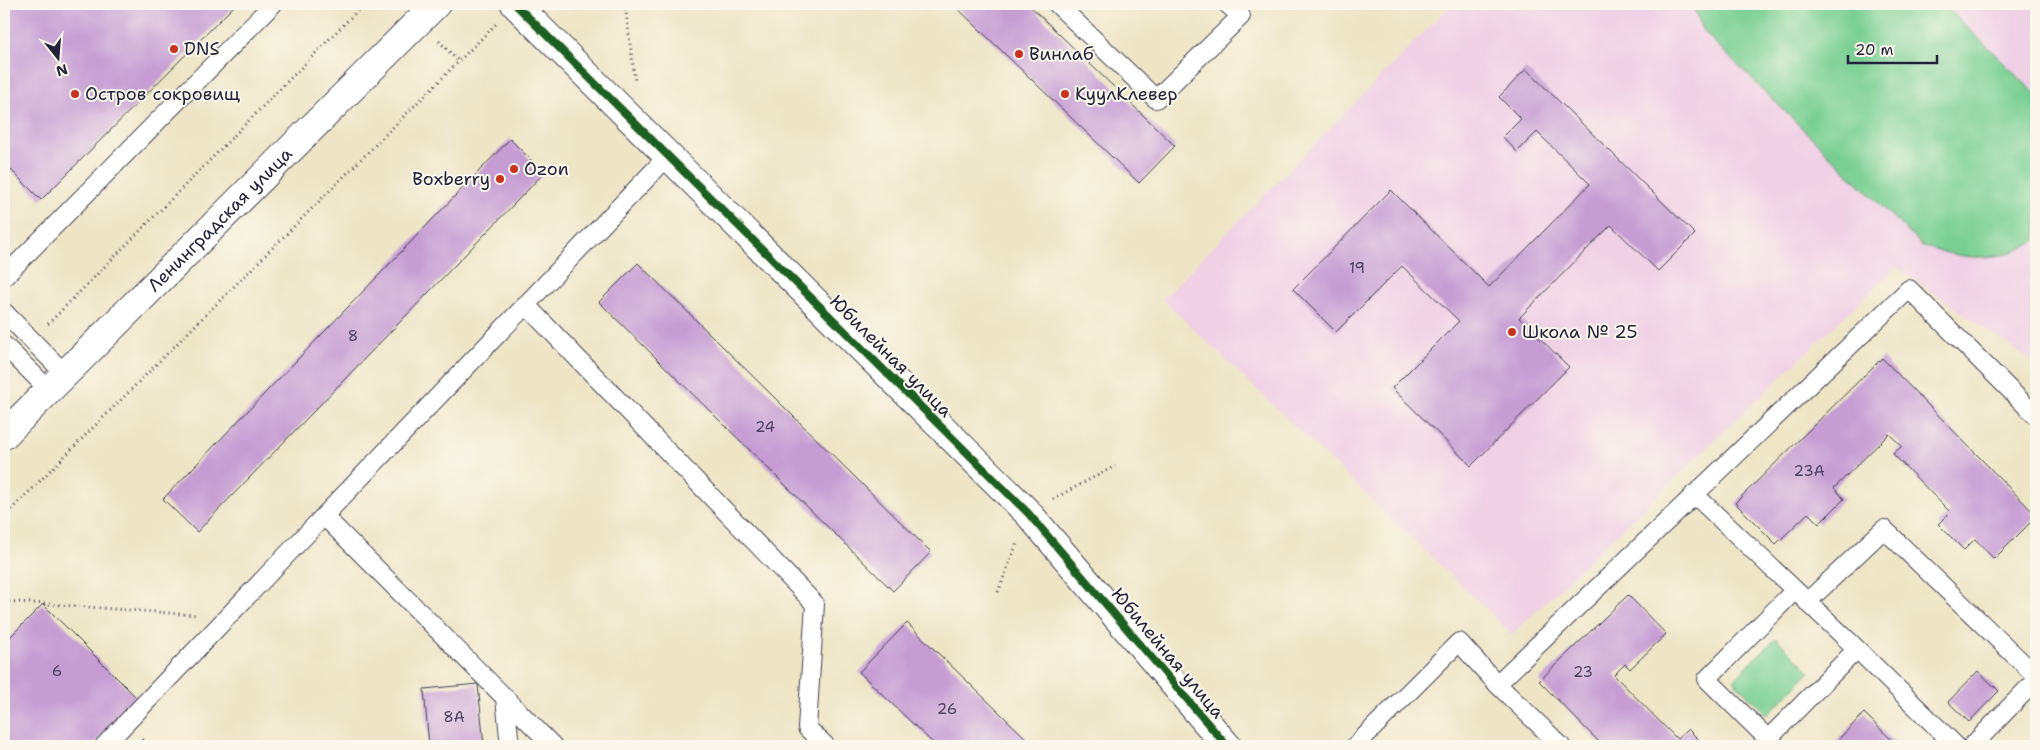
<svg xmlns="http://www.w3.org/2000/svg" width="2040" height="750" font-family="'Shantell Sans',sans-serif">
	<rect width="100%" height="100%" fill="#fbf7ec"/>
	<filter id="ink" filterUnits="userSpaceOnUse"><feTurbulence type="fractalNoise" baseFrequency=".02" numOctaves="2"/><feDisplacementMap in="SourceGraphic" scale="10" xChannelSelector="R" yChannelSelector="G"/><feConvolveMatrix kernelMatrix="1 2 1 2 8 2 1 2 1" color-interpolation-filters="sRGB"/></filter>
	<filter id="wash" filterUnits="userSpaceOnUse"><feTurbulence type="fractalNoise" baseFrequency=".0096" numOctaves="4" result="noise"/><feDisplacementMap in="SourceGraphic" scale="20" xChannelSelector="R" yChannelSelector="G"/><feGaussianBlur stdDeviation="1.12" result="paint"/><feColorMatrix in="noise" values="0 0 0 0 0 0 0 0 0 0 0 0 0 0 0 0 0 1.4 0 .05"/><feComposite in="paint" operator="in"/></filter>
	<g filter="url(#wash)">
		<rect width="100%" height="100%" fill="#eee5c6"/>
		<!-- built -->
		<path fill="#efd0e5" d="M1452 4H2036V364L1896 267 1512 634 1162 299Z"/>
		<!-- green -->
		<path fill="#79cf93" stroke="#4e7867" d="M1692 4H1943L2036 94V240C1997 265 1964 259 1922 246L1704 32Z
			M1776 638 1810 672 1767 715 1733 680Z"/>
		<g id="blocks">
			<!-- building -->
			<path fill="#c59dd3" d="M4 4H236L41 200 4 163Z
				M953 4H1028L1175 146 1139 183Z
				M1526 69 1695 234 1658 271 1611 225 1519 318 1569 367 1471 466 1392 388 1459 321 1402 266 1336 332 1293 289 1391 190 1489 287 1590 184 1537 132 1517 152 1503 137 1521 119 1499 97Z
				M510 139 544 173 197 532 163 499Z
				M638 263 931 552 893 591 599 302Z
				M1882 358 2036 515V517L1994 559 1975 539 1964 550 1938 524 1950 512 1893 454 1902 446 1889 434 1834 488 1844 499 1819 524 1808 513 1776 544 1735 503Z
				M1628 595 1666 634 1630 669 1625 664 1614 675 1677 739 1688 729 1705 746H1603L1539 681Z
				M43 604 139 700 92 746H4V643Z
				M907 623 1034 746H936L859 672Z
				M1978 671 1999 691 1969 722 1948 702Z
				M478 684 484 746H429L424 689Z
				M1864 713 1898 746H1832Z"/>
		</g>
	</g>
	<g filter="url(#ink)">
		<use href="#blocks" fill-opacity="0" stroke="#413f50" stroke-width="1"/>
		<g fill="none" stroke-linecap="round" stroke-linejoin="round">
			<defs>
				<path id="service" d="M1057 4 1156 99 1241 16 1227 4
					M4 277 273 4
					M526 305 815 604 807 728 826 746
					M4 312 65 374
					M4 345 49 390
					M1694 494 1857 649 1956 746
					M324 516 553 746
					M1795 590 1707 679 1768 739 1857 649
					M1807 602 1884 529 2036 676
					M1497 684 1909 289 2036 416
					M505 698 510 746
					M104 746 668 156
					M1355 746 1459 642 1497 684 1561 746
					M1972 746 2036 680"/>
				<path id="tertiary" d="M515 4 1028 513 1227 746"/>
				<g id="secondary">
					<path id="s1" d="M4 435 436 4"/>
				</g>
			</defs>
			<!-- service casing -->
			<use href="#service" stroke="#413f50" stroke-width="20"/>
			<!-- tertiary casing -->
			<use href="#tertiary" stroke="#413f50" stroke-width="30"/>
			<!-- secondary casing -->
			<use href="#secondary" stroke="#413f50" stroke-width="30"/>
			<!-- path -->
			<path stroke="#413f50" stroke-width="3" stroke-dasharray="1 4" stroke-linecap="butt" d="M625 4 635 81
				M439 41 459 62
				M48 324 364 4
				M1053 499 1115 466
				M4 517 496 24
				M998 592 1017 543
				M4 601 197 615
				M142 739 148 746"/>
			<!-- service -->
			<use href="#service" stroke="#fff" stroke-width="18"/>
			<!-- tertiary -->
			<use href="#tertiary" stroke="#fff" stroke-width="28"/>
			<!-- secondary -->
			<use href="#secondary" stroke="#fff" stroke-width="28"/>
			<defs>
				<path id="cycleway" d="M515 4 1028 513 1227 746"/>
			</defs>
			<!-- cycleway casing -->
			<use href="#cycleway" stroke="#fbf7ec" stroke-width="11"/>
			<!-- cycleway -->
			<use href="#cycleway" stroke="#1b5e20" stroke-width="8"/>
		</g>
	</g>
	<!-- markers -->
	<g fill="#c8321e" stroke="#fbf7ec" stroke-width="2">
		<circle cx="174" cy="49" r="5"/>
		<circle cx="1019" cy="54" r="5"/>
		<circle cx="75" cy="94" r="5"/>
		<circle cx="1065" cy="94" r="5"/>
		<circle cx="514" cy="169" r="5"/>
		<circle cx="500" cy="179" r="5"/>
		<circle cx="1512" cy="332" r="5"/>
	</g>
	<g text-anchor="middle" stroke-width="4" stroke-linejoin="round" paint-order="stroke">
		<!-- number labels -->
		<g font-size="15" fill="#4b4161">
			<text x="1357" y="273">19</text>
			<text x="353" y="341">8</text>
			<text x="765" y="432">24</text>
			<text x="1809" y="476">23А</text>
			<text x="57" y="676">6</text>
			<text x="1583" y="677">23</text>
			<text x="947" y="714">26</text>
			<text x="454" y="722">8А</text>
		</g>
		<!-- poi labels -->
		<g font-size="18" fill="#22223b" stroke="#fbf7ec" text-anchor="start">
			<text x="184" y="55">DNS</text>
			<text x="1029" y="60">Винлаб</text>
			<text x="85" y="100">Остров сокровищ</text>
			<text x="1075" y="100">КуулКлевер</text>
			<text x="524" y="175">Ozon</text>
			<text x="490" y="185" text-anchor="end">Boxberry</text>
			<text x="1522" y="338">Школа № 25</text>
		</g>
		<!-- street labels -->
		<g font-size="18" fill="#22223b" stroke="#fbf7ec">
			<text dy="6" stroke="none"><textPath href="#s1" startOffset="305">Ленинградская улица</textPath></text>
			<text transform="translate(891 356) rotate(45)" y="6">Юбилейная улица</text>
			<text transform="translate(1168 653) rotate(50)" y="6">Юбилейная улица</text>
		</g>
	</g>
	<!-- margin -->
	<rect width="2040" height="750" fill="none" stroke="#fbf7ec" stroke-width="20"/>
	<!-- north arrow -->
	<g transform="translate(58 58) rotate(163)" stroke="#fbf7ec" stroke-width="4" paint-order="stroke">
	<path d="M0-4L9 19L0 12L-9 19Z" fill="#22223b"/>
	<text y="-8" font-size="14" font-weight="bold" text-anchor="middle" fill="#22223b">N</text>
	</g>
	<!-- scale -->
	<path d="M1848 55v8h89v-8" fill="none" stroke="#22223b" stroke-width="2.5"/>
	<text x="1855" y="55" font-size="15" fill="#22223b" stroke="#fbf7ec" stroke-width="4" paint-order="stroke">20 m</text>
</svg>
